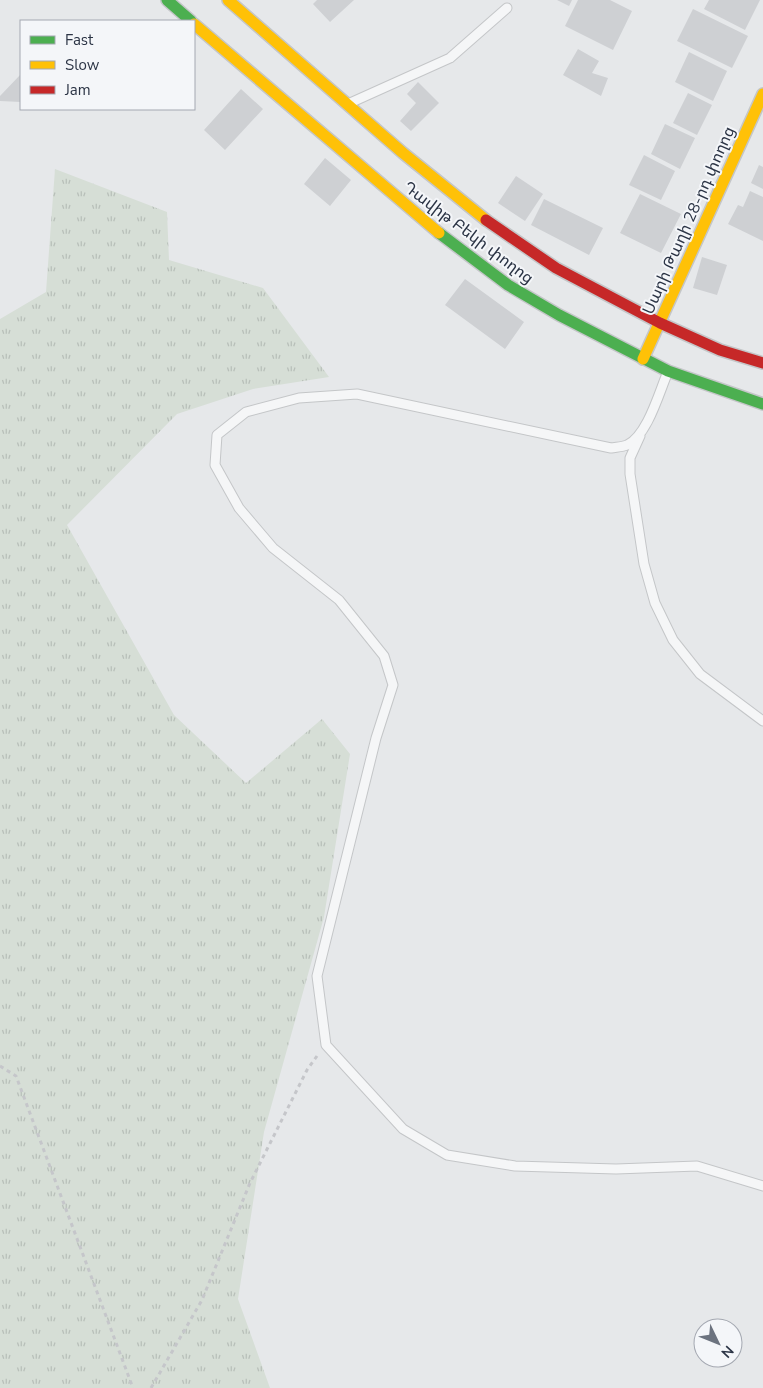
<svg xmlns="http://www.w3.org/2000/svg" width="763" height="1388" font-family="'Nunito Sans','Noto Sans Armenian',sans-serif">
	<defs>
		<pattern id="grass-tufts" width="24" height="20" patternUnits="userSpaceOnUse" patternTransform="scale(1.25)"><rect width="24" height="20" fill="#d6ded6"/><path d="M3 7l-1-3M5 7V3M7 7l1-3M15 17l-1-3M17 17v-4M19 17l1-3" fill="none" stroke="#b8bfb9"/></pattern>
	</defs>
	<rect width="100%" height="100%" fill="#e6e8ea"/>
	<!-- grass -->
	<path fill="url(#grass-tufts)" d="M55 169 167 212 169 260 263 288 329 377 253 389 177 414 67 525 174 715 246 783 322 719 350 754 324 917 264 1132 238 1299 270 1388H0V319L46 292Z"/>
	<!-- building -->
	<path fill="#ced0d3" d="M317 0H354L330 22 313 4Z
		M557 0H572L569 6Z
		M578 0H610L632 11 613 50 565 26Z
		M709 0H760L745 30 704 9Z
		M693 9 748 36 732 68 677 41Z
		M578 49 599 61 592 73 608 78 601 96 563 75Z
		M689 52 727 71 713 101 675 82Z
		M21 74V102L0 101V96Z
		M418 82 439 103 411 131 400 121 416 103 407 94Z
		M241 89 263 109 225 150 204 130Z
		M688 93 712 105 697 135 673 123Z
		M665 124 695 138 680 169 651 154Z
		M644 155 675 171 661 200 629 185Z
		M325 158 351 180 330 206 304 184Z
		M759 165 763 167V189L751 183Z
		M516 176 543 194 525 221 498 203Z
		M750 191 763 197V241L728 224 738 205 743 207Z
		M640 194 681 214 661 253 620 233Z
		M544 199 603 228 589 255 531 225Z
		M702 257 727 265 717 295 693 288Z
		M465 279 524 322 505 349 445 305Z"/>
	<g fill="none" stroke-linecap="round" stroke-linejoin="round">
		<defs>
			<path id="lane" d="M350 103 450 58 507 8
				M667 374C659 393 647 436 627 445 622 447 616 447 611 448L357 394 299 398 246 412 217 435 215 465 239 508 273 548 339 600 384 656 393 685 376 738 317 976 326 1045 403 1129 447 1155 515 1166 616 1169 697 1166 763 1186
				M640 436 630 458V474L644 564 655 603 673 640 700 674 763 721"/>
			<path id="fast" d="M167 0 191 21
				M439 233 508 285 559 315 668 371 763 404"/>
			<path id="slow" d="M228 0 403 153 486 220
				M194 24 439 233
				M643 359 763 94"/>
			<path id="jam" d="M486 220 556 268 660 323 720 350 763 363"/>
		</defs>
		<!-- lane casing -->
		<use href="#lane" stroke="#c4c6c8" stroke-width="11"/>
		<!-- fast casing -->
		<use href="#fast" stroke="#c4c6c8" stroke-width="14"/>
		<!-- slow casing -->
		<use href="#slow" stroke="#c4c6c8" stroke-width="14"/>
		<!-- jam casing -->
		<use href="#jam" stroke="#c4c6c8" stroke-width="14"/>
		<!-- path -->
		<path stroke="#c5c6ca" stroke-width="3" stroke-dasharray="4 4" stroke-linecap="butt" d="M0 1066 16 1076 133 1388
			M151 1388 202 1300 250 1183 307 1070 317 1056"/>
		<!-- lane -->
		<use href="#lane" stroke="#f5f6f7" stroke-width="9"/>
		<!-- fast -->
		<use href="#fast" stroke="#4caf50" stroke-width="11"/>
		<!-- slow -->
		<use href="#slow" stroke="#ffc107" stroke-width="11"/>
		<!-- jam -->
		<use href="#jam" stroke="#c62828" stroke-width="11"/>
	</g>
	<g text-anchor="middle" stroke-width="4" stroke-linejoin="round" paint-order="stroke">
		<!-- street labels -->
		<g font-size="16" fill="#2b3445" stroke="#f4f6f9">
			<text transform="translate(688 220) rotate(-66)" y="6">Սարի Թաղի 28-րդ փողոց</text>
			<text transform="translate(469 232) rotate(37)" y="6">Դավիթ Բեկի փողոց</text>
		</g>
	</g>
	<!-- legend -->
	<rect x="20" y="20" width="175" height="90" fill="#f4f6f9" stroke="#a4a8b1"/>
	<rect x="30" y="36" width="25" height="8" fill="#4caf50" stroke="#a4a8b1"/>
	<text x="65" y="45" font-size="15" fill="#2b3445">Fast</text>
	<rect x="30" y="61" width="25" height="8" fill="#ffc107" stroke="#a4a8b1"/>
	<text x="65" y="70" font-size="15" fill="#2b3445">Slow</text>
	<rect x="30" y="86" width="25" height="8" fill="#c62828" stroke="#a4a8b1"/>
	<text x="65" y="95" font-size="15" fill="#2b3445">Jam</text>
	<!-- north arrow -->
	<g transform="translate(718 1343) rotate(133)"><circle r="24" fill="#f4f6f9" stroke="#a4a8b1"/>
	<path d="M0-4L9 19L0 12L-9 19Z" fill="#6c737f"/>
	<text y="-8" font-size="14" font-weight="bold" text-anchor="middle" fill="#2b3445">N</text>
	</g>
</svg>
